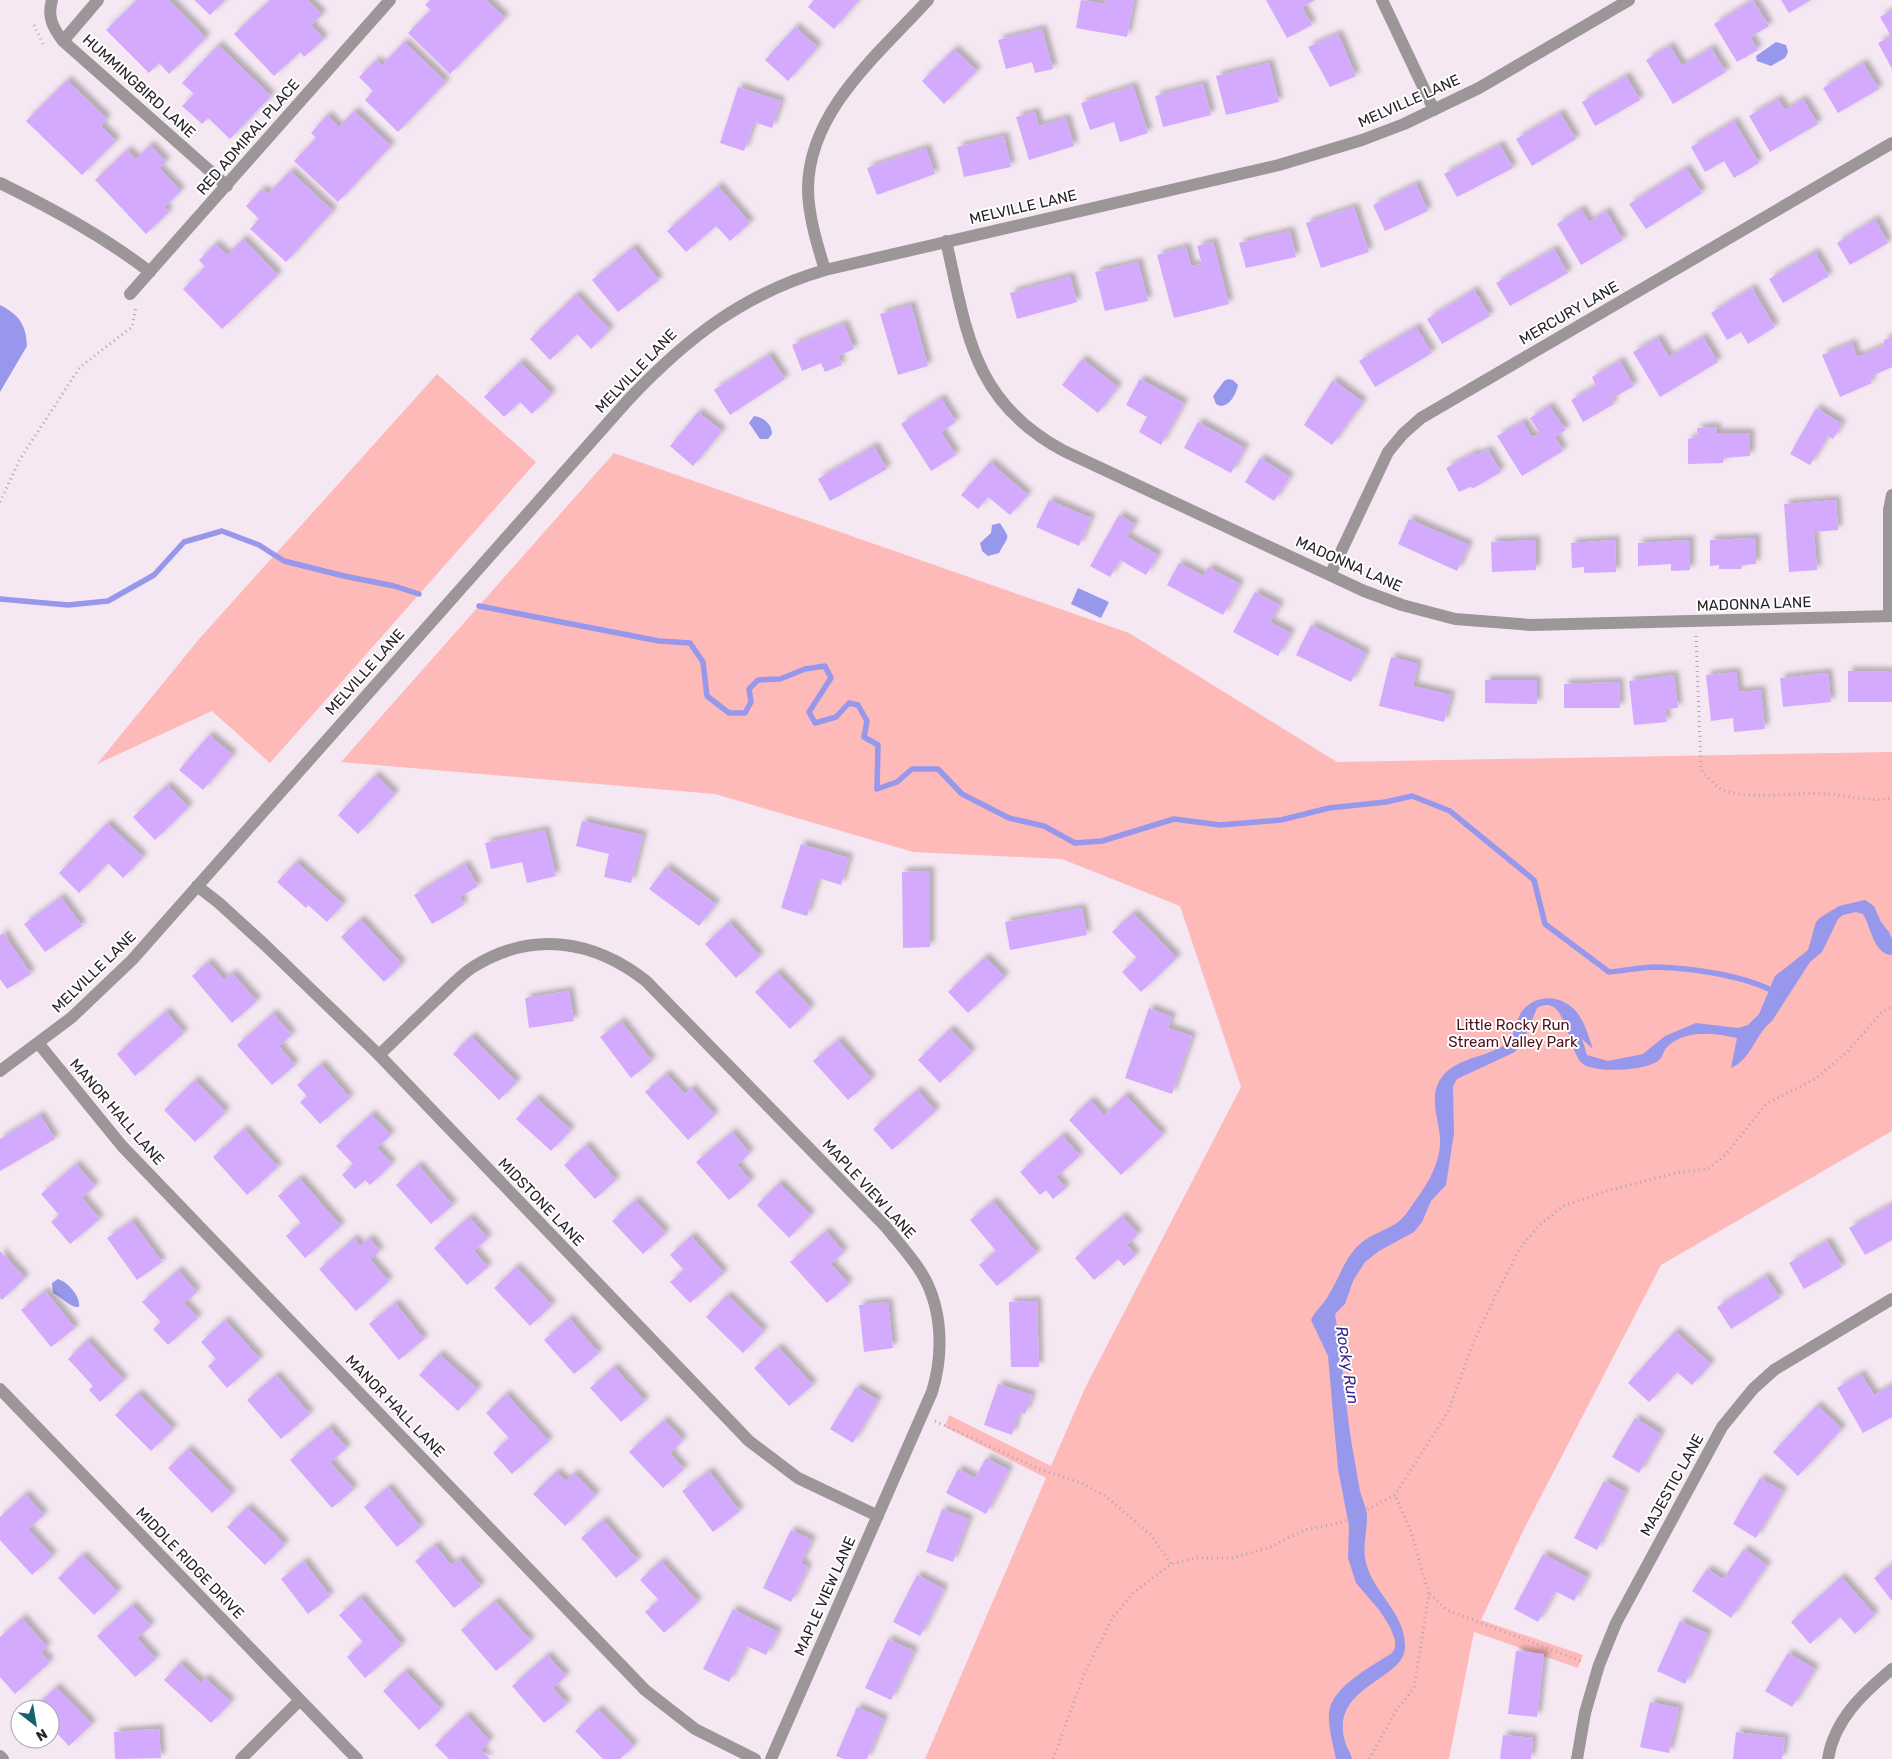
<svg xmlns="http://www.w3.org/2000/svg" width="1892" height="1759" font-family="Rubik,sans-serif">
	<defs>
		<filter id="shadow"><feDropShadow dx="4.5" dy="-4.5" stdDeviation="2.5" flood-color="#0004"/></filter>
	</defs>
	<rect width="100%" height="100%" fill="#f5e8f3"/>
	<!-- green -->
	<path fill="#feb9b9" d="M437 374 536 462 270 763 212 711 97 764 200 638Z
		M614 453 1129 633 1337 762 1892 752V1131L1661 1265 1524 1529 1481 1620 1583 1655 1578 1668 1474 1632 1449 1759H925L1046 1478 945 1427 949 1415 1051 1466 1086 1386 1241 1087 1180 906 1062 859 913 852 715 794 341 762Z"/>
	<!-- water -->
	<path fill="#9798eb" d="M1776 42 1786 45 1788 52 1785 58 1771 66 1757 61 1756 56Z
		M0 305C19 315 26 324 27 346L0 392Z
		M1228 379 1233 380 1238 385C1236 394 1230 406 1220 406L1216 404 1213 396 1224 381Z
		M754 416C763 417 772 424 772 434L768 439H760L749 423Z
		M1000 523C1010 540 1010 533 999 553L988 556 982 551 980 543 991 533 992 525Z
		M1078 588 1109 602 1101 618 1071 604Z
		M1865 900 1874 906 1881 922 1889 932 1892 939V955C1874 955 1871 927 1863 914L1856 912 1843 915 1838 919 1822 952 1810 962 1772 1021C1756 1033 1751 1060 1731 1068L1737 1038C1715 1033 1687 1029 1668 1046 1663 1050 1663 1058 1658 1061 1645 1070 1612 1071 1598 1069 1592 1067 1585 1067 1581 1062 1567 1047 1566 992 1537 1008L1525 1037 1515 1052 1457 1079 1453 1086 1454 1133 1446 1185 1431 1201 1422 1222 1414 1232 1379 1251 1365 1262 1353 1281 1345 1304 1335 1314C1343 1358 1345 1402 1352 1446 1355 1461 1357 1476 1360 1491 1362 1499 1367 1508 1367 1517 1367 1531 1363 1544 1365 1558 1370 1591 1406 1612 1405 1647 1405 1681 1326 1686 1346 1745 1348 1750 1351 1754 1352 1759H1336C1333 1744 1328 1728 1329 1713 1331 1687 1372 1666 1392 1653L1395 1648V1640L1390 1627 1380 1611 1356 1583 1348 1558 1349 1526 1338 1469 1328 1356 1311 1320C1315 1311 1323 1305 1328 1296 1341 1276 1345 1254 1365 1240 1375 1233 1386 1230 1395 1224 1403 1220 1410 1208 1415 1201 1428 1184 1441 1161 1440 1139 1439 1121 1431 1104 1437 1086 1448 1058 1482 1059 1503 1046 1516 1038 1514 1021 1523 1010 1539 991 1568 996 1580 1017 1586 1026 1589 1038 1593 1049L1582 1039 1587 1055 1608 1061 1643 1054 1665 1036 1696 1023 1738 1028 1748 1025 1759 1014 1775 976 1808 950 1816 922 1821 917 1839 906Z
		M58 1279C68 1282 81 1297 79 1307 70 1308 63 1298 53 1293L52 1283Z"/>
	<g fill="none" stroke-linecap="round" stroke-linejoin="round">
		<!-- stream -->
		<path stroke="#9798eb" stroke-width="5.5" d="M0 599 68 605 108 601 154 575 184 542 222 531 259 545 284 561 344 576 394 586 419 594
			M479 606 659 641 690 643 703 662 707 696 729 713H745L751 702 749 689 758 680 780 679 805 669 825 666 831 678 809 712 815 723 836 717 849 703 858 705 867 721 864 737 878 745 877 789 897 782 912 769H938L962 794 1009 818 1044 826 1075 843 1102 841 1174 819 1220 825 1281 820 1329 808 1386 802 1412 796 1450 811 1534 880 1545 924 1609 972C1624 971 1640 967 1655 967 1691 968 1743 975 1775 992"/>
	</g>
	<!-- building -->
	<path fill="#d3aafd" filter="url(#shadow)" d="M137 0H169L206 38 169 74 159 63 149 73 106 30Z
		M194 0H225L210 15Z
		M270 0H308L322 15 311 25 324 39 304 57 300 52 274 76 234 34Z
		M430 0H486L505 18 450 74 408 33 431 10 425 5Z
		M814 0H859L834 29 808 7Z
		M1081 0 1105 4V0H1134L1127 37 1076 28Z
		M1266 0H1315L1302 7 1312 25 1287 38Z
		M1753 0 1769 26 1750 37 1758 50 1737 62 1714 24Z
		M1781 0H1811L1789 13Z
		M1892 10V69L1878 43 1891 36 1880 17Z
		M795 27 818 47 788 81 765 60Z
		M1042 29 1053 69 1035 73 1032 62 1006 69 998 40Z
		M1338 34 1356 76 1330 87 1308 47Z
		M404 42 446 82 398 132 365 100 373 91 359 77 376 60 382 65Z
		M218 45 271 96 230 139 208 118 202 124 182 106 194 94 182 83Z
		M1670 46 1682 66 1711 48 1726 72 1673 104 1646 60Z
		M954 49 977 71 944 104 922 81Z
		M1269 63 1279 102 1226 115 1216 76Z
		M1863 63 1879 89 1838 113 1823 88Z
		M1626 76 1640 100 1595 126 1582 102Z
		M67 80 107 119 101 126 116 141 82 175 26 121Z
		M1203 84 1211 115 1163 127 1155 96Z
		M1133 86 1148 133 1120 142 1114 122 1090 130 1081 103Z
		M738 87 781 101 772 128 754 122 744 151 720 143Z
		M1778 99 1785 110 1803 99 1818 124 1770 152 1749 116Z
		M354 111 391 146 338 202 294 161 316 138 311 133 327 115 339 127Z
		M1035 112 1039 126 1066 118 1074 146 1029 160 1016 117Z
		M1560 113 1576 139 1532 166 1516 139Z
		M1734 121 1759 163 1734 178 1724 161 1705 172 1691 147Z
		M1004 136 1011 167 964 177 957 147Z
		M150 145 166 162 159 168 181 191 164 207 169 212 146 234 95 180 127 150 136 159Z
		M1500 145 1513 168 1457 197 1444 174Z
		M926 148 935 174 877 195 867 168Z
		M1686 168 1702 193 1646 229 1629 204Z
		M290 171 333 211 286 262 250 229 259 219 246 206 262 189 268 194Z
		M1416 184 1428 211 1385 231 1373 205Z
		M718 186 750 223 730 241 716 226 686 252 667 231Z
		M1354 207 1369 252 1321 268 1306 223Z
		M1581 209 1589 222 1606 211 1623 240 1581 265 1557 224Z
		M1875 219 1888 243 1850 265 1837 243Z
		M1290 231 1296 257 1246 268 1239 243Z
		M243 239 278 275 222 329 183 289 205 267 199 260 215 244 227 255Z
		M1213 242 1229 304 1174 318 1157 255 1186 247 1191 266 1202 264 1197 246Z
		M633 247 659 280 618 312 592 280Z
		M1554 249 1568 273 1510 306 1496 283Z
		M1815 252 1829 276 1783 303 1769 279Z
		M1138 262 1148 301 1105 311 1095 272Z
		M1070 276 1077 302 1017 319 1010 293Z
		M1752 288 1775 327 1748 344 1741 332 1727 340 1711 313Z
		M1474 290 1490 316 1442 344 1427 319Z
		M576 294 610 330 591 349 577 334 550 360 530 339Z
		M911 305 928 366 898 375 880 314Z
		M844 324 854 349 838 356 842 365 825 372 821 363 802 371 792 345Z
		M1416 327 1432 353 1375 387 1359 361Z
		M1703 337 1718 362 1660 397 1633 352 1658 338 1669 357Z
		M1892 337V367L1870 377 1872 383 1840 397 1822 355 1852 343 1857 357 1884 346V340Z
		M769 355 785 379 730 415 714 390Z
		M1082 359 1118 387 1098 413 1062 385Z
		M1620 361 1634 386 1611 399 1614 404 1583 422 1571 400 1596 386 1592 377Z
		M520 362 552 394 532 414 520 402 504 417 484 397Z
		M1140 379 1184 403 1161 445 1139 432 1147 417 1126 405Z
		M1333 380 1363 402 1332 445 1304 425Z
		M941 398 956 422 941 432 956 455 931 471 901 424Z
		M1549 406 1566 430 1555 436 1563 451 1522 476 1497 436 1523 422 1532 437 1540 433 1530 418Z
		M1816 408 1842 424 1833 439 1828 436 1810 465 1790 454Z
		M698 412 722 431 693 466 670 446Z
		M1198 422 1245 448 1231 473 1184 448Z
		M1716 427 1717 433H1750V456L1724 458 1723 463 1688 464V439L1698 437 1697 428Z
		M874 446 887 469 830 501 818 479Z
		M1488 450 1501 472 1474 488 1470 487 1459 492 1446 468 1474 453 1476 455Z
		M1260 458 1290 477 1274 501 1245 482Z
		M990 462 1028 495 1010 515 988 497 978 509 961 495Z
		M1049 500 1091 518 1079 546 1036 527Z
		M1836 500 1838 530 1814 532 1817 570 1789 572 1784 504Z
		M1119 515 1135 524 1127 537 1158 555 1146 575 1120 560 1110 577 1090 566Z
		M1409 519 1469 545 1457 571 1398 544Z
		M1756 538V564L1742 565 1741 569H1719V565L1710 566V540Z
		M1536 540V570L1492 572 1491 542Z
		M1615 540 1616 572 1584 573V567L1572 568 1571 543Z
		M1690 540V570L1671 571V564L1638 566V543Z
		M1179 563 1204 576 1208 567 1240 584 1223 615 1167 585Z
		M1255 592 1280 605 1270 622 1291 633 1278 656 1233 632Z
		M1311 625 1366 653 1351 682 1296 655Z
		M1391 657 1418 664 1413 686 1451 695 1444 722 1379 706Z
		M1848 671 1892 672V702H1848Z
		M1736 672 1739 692 1761 690 1765 729 1734 732 1733 718 1711 721 1706 675Z
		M1828 673 1831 702 1783 707 1780 678Z
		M1674 675 1678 708 1665 709 1667 722 1634 725 1629 681Z
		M1485 680H1537V704L1485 703Z
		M1619 682 1620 708H1564V684Z
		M209 735 233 755 203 790 179 770Z
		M375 775 395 794 358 834 338 815Z
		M167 785 189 807 155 840 133 817Z
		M582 821 643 835 631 883 604 877 609 854 576 846Z
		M107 823 143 857 123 878 108 863 79 893 59 873Z
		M545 830 556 876 527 883 522 862 491 869 485 843Z
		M801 844 849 858 841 885 818 878 807 916 781 908Z
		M296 862 343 904 327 922 308 905 306 908 277 882Z
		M465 864 478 886 460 897 464 905 432 924 414 895Z
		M666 867 716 904 699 926 649 889Z
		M930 871V947L903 948 902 872Z
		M61 897 82 926 45 952 24 924Z
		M1082 908 1087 935 1010 950 1005 922Z
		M1133 913 1177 958 1141 992 1122 972 1137 958 1112 932Z
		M360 919 402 964 384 982 341 937Z
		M729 922 760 956 736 978 705 944Z
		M3 933 31 974 7 989 0 979V935Z
		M985 957 1005 977 968 1013 948 992Z
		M208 962 224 980 232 973 257 1001 232 1023 192 976Z
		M777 972 811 1008 790 1029 755 992Z
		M569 991 574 1021 529 1028 525 998Z
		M1149 1008 1172 1017 1168 1028 1192 1036 1172 1094 1125 1078Z
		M166 1011 184 1033 135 1076 117 1054Z
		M273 1013 292 1035 279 1046 295 1065 272 1085 237 1045Z
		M621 1021 652 1061 631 1078 600 1037Z
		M950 1029 972 1052 940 1083 918 1060Z
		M471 1036 517 1082 499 1100 453 1054Z
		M838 1040 872 1079 848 1100 813 1061Z
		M321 1064 350 1098 320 1124 300 1102 307 1096 297 1085Z
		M666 1074 685 1094 691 1088 715 1115 688 1140 645 1092Z
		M195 1080 226 1112 195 1142 164 1110Z
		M917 1090 936 1111 892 1150 873 1129Z
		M1125 1095 1163 1135 1121 1175 1069 1120 1090 1100 1104 1115Z
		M536 1098 571 1130 551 1151 516 1119Z
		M371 1114 391 1135 377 1148 392 1164 370 1185 365 1180 355 1189 342 1175 353 1164 336 1146Z
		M40 1115 55 1139 0 1171V1139Z
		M244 1129 278 1167 247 1195 213 1157Z
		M732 1132 750 1153 737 1165 751 1181 729 1200 696 1162Z
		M1062 1135 1080 1156 1056 1177 1066 1188 1053 1199 1046 1190 1040 1195 1020 1172Z
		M586 1145 616 1180 595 1199 564 1165Z
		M76 1164 95 1186 82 1198 100 1219 70 1244 51 1222 59 1215 41 1194Z
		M418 1165 453 1205 431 1224 396 1185Z
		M299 1178 341 1226 305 1258 286 1236 301 1223 278 1196Z
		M779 1183 811 1215 789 1238 757 1205Z
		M635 1200 666 1233 643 1254 612 1221Z
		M993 1201 1037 1253 997 1286 979 1265 996 1251 970 1220Z
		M1892 1204V1240L1865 1255 1849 1228Z
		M1122 1216 1138 1234 1127 1245 1136 1255 1124 1266 1118 1259 1094 1280 1075 1258Z
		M469 1217 488 1238 474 1251 488 1267 467 1285 434 1248Z
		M132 1221 162 1262 137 1280 107 1238Z
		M826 1231 844 1252 831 1264 849 1284 827 1303 790 1262Z
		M691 1236 724 1273 690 1303 670 1282 684 1270 670 1255Z
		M354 1238 360 1246 369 1238 380 1251 370 1259 389 1281 356 1311 319 1269Z
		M1827 1241 1842 1267 1804 1289 1789 1263Z
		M0 1251 25 1278 2 1300 0 1298Z
		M516 1267 552 1305 530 1326 494 1288Z
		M178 1270 197 1292 184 1303 198 1318 168 1345 153 1329 161 1322 142 1302Z
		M1766 1276 1780 1298 1731 1329 1717 1307Z
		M45 1291 75 1328 51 1347 21 1310Z
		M727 1295 764 1331 743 1353 706 1317Z
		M1037 1301 1039 1367H1011L1009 1302Z
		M888 1302 893 1348 864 1352 859 1305Z
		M395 1303 424 1339 399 1360 369 1324Z
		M569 1318 599 1353 574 1374 544 1340Z
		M225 1320 260 1359 227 1388 208 1366 216 1359 201 1342Z
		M1675 1331 1711 1364 1692 1385 1677 1372 1649 1402 1628 1383Z
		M87 1340 124 1380 100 1402 89 1390 93 1386 68 1359Z
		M778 1347 813 1385 789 1406 754 1368Z
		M439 1354 478 1389 458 1411 419 1375Z
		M614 1367 645 1401 621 1422 590 1388Z
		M1861 1374 1874 1395 1892 1385V1417L1863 1433 1837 1388Z
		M276 1375 310 1414 281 1439 247 1400Z
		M998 1384 1032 1395 1025 1414 1019 1412 1012 1435 984 1425Z
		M856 1387 878 1400 853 1443 830 1429Z
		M138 1393 173 1429 151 1451 115 1415Z
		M506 1394 549 1441 512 1474 493 1453 509 1438 486 1413Z
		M1817 1405 1842 1429 1798 1476 1773 1452Z
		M1635 1418 1661 1434 1639 1473 1612 1457Z
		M664 1420 683 1440 670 1453 684 1469 663 1488 629 1452Z
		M329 1427 347 1448 330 1462 354 1489 332 1508 290 1460Z
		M188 1449 232 1494 212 1513 168 1468Z
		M986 1458 1009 1470 986 1514 946 1493 958 1469 975 1478Z
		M709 1471 740 1511 713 1532 682 1491Z
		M556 1472 566 1481 574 1473 596 1495 565 1526 533 1494Z
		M1760 1478 1783 1491 1756 1538 1733 1524Z
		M1604 1481 1625 1492 1597 1550 1574 1538Z
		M388 1487 421 1527 397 1547 364 1507Z
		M25 1494 44 1515 28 1529 53 1556 32 1575 0 1540V1517Z
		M247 1507 285 1544 265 1565 227 1527Z
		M942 1509 969 1519 953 1562 926 1552Z
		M603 1520 638 1560 616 1578 581 1538Z
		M791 1530 812 1540 801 1563 808 1567 791 1602 763 1588Z
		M435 1545 451 1565 459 1559 481 1586 454 1608 415 1561Z
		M1744 1549 1767 1565 1731 1618 1692 1591 1707 1569 1723 1579Z
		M1543 1554 1587 1577 1574 1601 1555 1591 1538 1622 1514 1609Z
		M82 1555 118 1592 94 1615 58 1578Z
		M304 1561 330 1596 308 1614 281 1579Z
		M661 1561 698 1602 664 1633 645 1612 659 1600 640 1580Z
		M1892 1564V1601L1874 1578Z
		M917 1575 944 1589 920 1636 893 1622Z
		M1841 1577 1875 1615 1855 1634 1840 1617 1810 1644 1791 1622Z
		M360 1597 402 1645 365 1678 347 1657 363 1642 339 1615Z
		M495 1601 531 1641 496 1671 461 1630Z
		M132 1605 151 1626 137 1638 156 1659 135 1677 97 1636Z
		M733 1609 778 1632 766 1655 747 1646 729 1682 703 1669Z
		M22 1618 47 1647 41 1652 50 1662 15 1694 0 1677V1637Z
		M1680 1621 1708 1634 1685 1684 1657 1671Z
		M888 1639 914 1651 891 1700 865 1688Z
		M1516 1651 1544 1654 1537 1717 1508 1714Z
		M1788 1653 1815 1669 1792 1707 1765 1691Z
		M547 1655 566 1676 553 1688 567 1704 544 1723 512 1686Z
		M180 1663 201 1683 205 1678 231 1702 211 1723 164 1680Z
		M405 1671 441 1709 419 1730 383 1691Z
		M56 1687 92 1724 69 1746 50 1726V1709H33Z
		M1650 1702 1679 1708 1669 1753 1640 1747Z
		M857 1707 884 1719 867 1759H844L836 1756Z
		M598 1709 634 1746 620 1759H603L575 1731Z
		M466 1715 490 1741 481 1750 490 1759H449L435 1745Z
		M159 1729 161 1758 115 1759 114 1732Z
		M1736 1732 1785 1738 1782 1759H1733Z
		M1503 1735 1533 1738 1531 1759H1500Z"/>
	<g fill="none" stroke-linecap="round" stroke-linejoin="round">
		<!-- path -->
		<path stroke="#afa5ae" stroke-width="3" stroke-dasharray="1 4" stroke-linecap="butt" d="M34 25 43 44
			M0 502 20 459 80 367 132 327 136 307
			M1696 636 1701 769C1707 776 1714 786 1723 790 1752 801 1795 791 1827 794 1848 795 1871 803 1892 798
			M935 1421 1039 1469 1081 1483 1105 1496 1151 1535 1171 1564
			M1430 1594 1447 1610 1581 1661
			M1053 1759 1085 1672 1113 1617 1134 1592 1171 1564 1197 1558H1231L1268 1548 1305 1530 1343 1522 1395 1495 1448 1412 1475 1338 1496 1295 1521 1246 1541 1224 1563 1206 1610 1190 1680 1172 1708 1169 1726 1154 1766 1104 1815 1079 1846 1053 1882 1012 1892 1007
			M1369 1759 1396 1711 1414 1688 1429 1594 1411 1532 1395 1495"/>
		<!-- minor -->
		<path stroke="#9d9699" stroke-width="12" d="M52 0C47 17 53 28 63 41L227 186
			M1382 0 1434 110
			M63 41 98 0
			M0 183C53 209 103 236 150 272
			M946 241C967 332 972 402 1064 451L1364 591 1402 605 1455 619 1531 625 1892 616
			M825 270C817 244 808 215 808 188 809 110 879 54 928 0
			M130 294 390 0
			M1330 575 1388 452 1403 434 1421 418 1892 143
			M1889 616V510L1892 495
			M197 886 219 903 265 945 379 1055 749 1441 798 1478 878 1516
			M39 1044 122 1146 645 1690 695 1729 755 1759
			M379 1055C398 1037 417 1018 436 1000 448 989 459 976 473 967 532 930 594 940 646 981L886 1227C897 1241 909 1254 919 1269 943 1305 944 1353 932 1392L771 1759
			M0 1071 71 1018 132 960 629 399C687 338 743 294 825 270L1279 165 1362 140 1404 124 1479 88 1629 0
			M0 1389 357 1759
			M0 1756 3 1759
			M241 1759 300 1700
			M1577 1759 1585 1713 1599 1665 1616 1623 1722 1427 1753 1389 1774 1370 1892 1299
			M1828 1759C1834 1720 1863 1693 1892 1669"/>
	</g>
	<g text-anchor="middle" stroke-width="4" stroke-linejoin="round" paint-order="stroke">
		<!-- street labels -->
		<g font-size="15" fill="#282428" stroke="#fff">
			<text transform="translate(139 86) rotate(42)" y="5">HUMMINGBIRD LANE</text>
			<text transform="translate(1409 101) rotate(-24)" y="5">MELVILLE LANE</text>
			<text transform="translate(248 137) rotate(-49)" y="5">RED ADMIRAL PLACE</text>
			<text transform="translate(1023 207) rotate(-13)" y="5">MELVILLE LANE</text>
			<text transform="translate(1569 313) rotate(-30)" y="5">MERCURY LANE</text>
			<text transform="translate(636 371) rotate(-46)" y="5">MELVILLE LANE</text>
			<text transform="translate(1349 564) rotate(24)" y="5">MADONNA LANE</text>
			<text transform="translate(1754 604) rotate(-2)" y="5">MADONNA LANE</text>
			<text transform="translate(365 672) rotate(-48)" y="5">MELVILLE LANE</text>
			<text transform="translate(94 972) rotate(-44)" y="5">MELVILLE LANE</text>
			<text transform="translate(117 1112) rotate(49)" y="5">MANOR HALL LANE</text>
			<text transform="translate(869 1189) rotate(47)" y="5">MAPLE VIEW LANE</text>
			<text transform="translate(541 1202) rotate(46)" y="5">MIDSTONE LANE</text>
			<text transform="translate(395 1406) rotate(46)" y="5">MANOR HALL LANE</text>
			<text transform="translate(1672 1485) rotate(-61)" y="5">MAJESTIC LANE</text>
			<text transform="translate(190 1563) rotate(46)" y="5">MIDDLE RIDGE DRIVE</text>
			<text transform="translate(825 1596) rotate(-66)" y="5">MAPLE VIEW LANE</text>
		</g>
		<!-- park labels -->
		<g font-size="15" fill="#4e1118" stroke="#fff">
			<text x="1513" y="1030">Little Rocky Run<tspan x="1513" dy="17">Stream Valley Park</tspan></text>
		</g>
		<!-- water labels -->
		<g font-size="16" font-style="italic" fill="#382989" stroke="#fff">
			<text transform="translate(1348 1365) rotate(81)" y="6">Rocky Run</text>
		</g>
	</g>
	<!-- north arrow -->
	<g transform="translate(35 1724) rotate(149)"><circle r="24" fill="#ffffff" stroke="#a9a7a9"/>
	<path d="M0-4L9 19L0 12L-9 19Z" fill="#16616d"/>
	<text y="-8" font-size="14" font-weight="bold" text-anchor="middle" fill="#282428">N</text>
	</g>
</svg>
